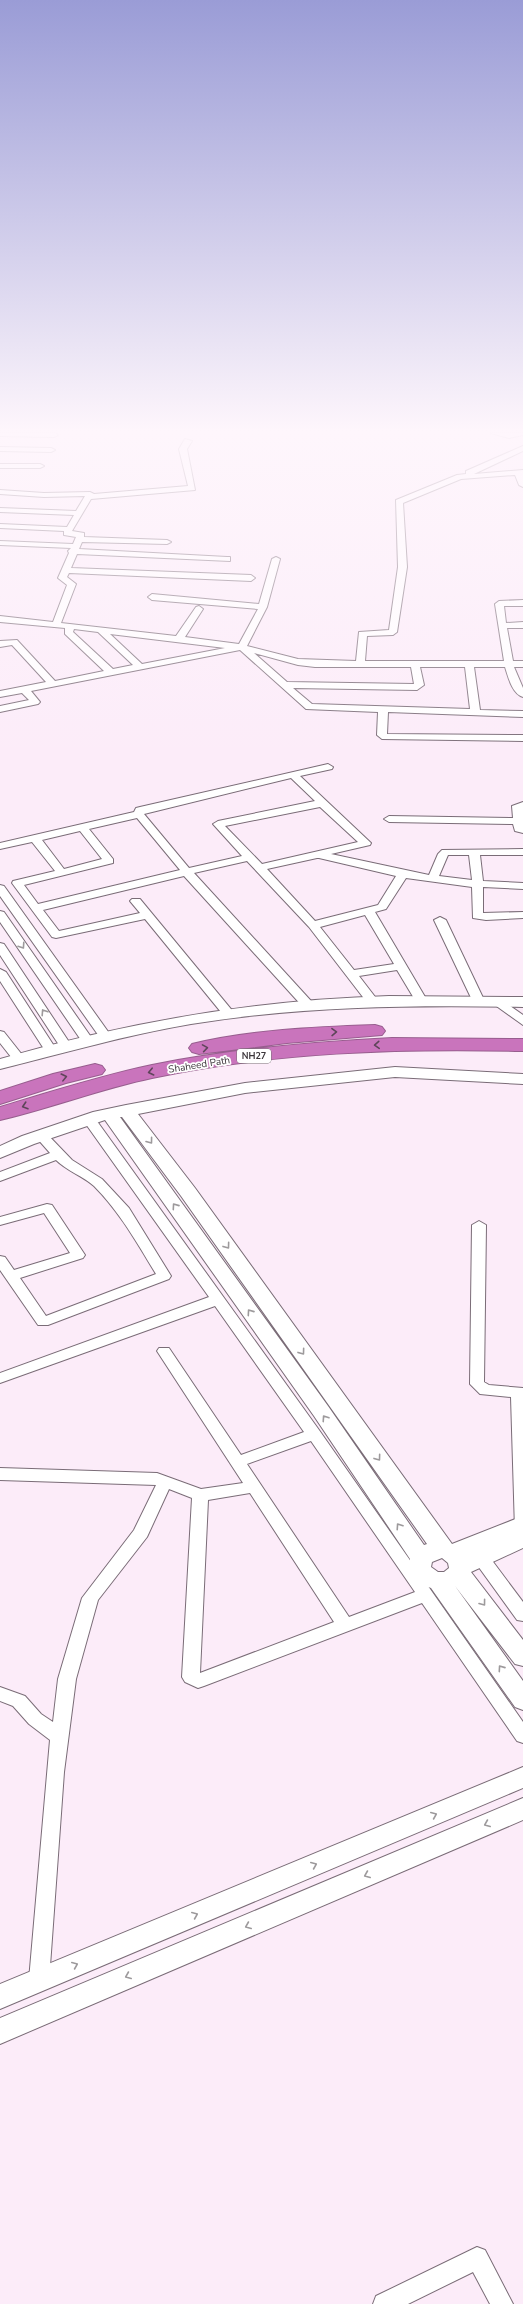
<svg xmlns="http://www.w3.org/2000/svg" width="523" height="2304" font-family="'Nunito Sans',sans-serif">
	<rect width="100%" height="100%" fill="#fcecf9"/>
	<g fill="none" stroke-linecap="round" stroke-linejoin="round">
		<defs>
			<path id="street" d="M0 433H55L58 435 54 437 0 436Z
				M491 433H523V435L509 438Z
				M185 439 192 441 187 449 195 490 91 499 72 531 84 533V537L167 540 171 542 167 544 82 542 79 549 227 557H230V561L77 554 71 568 251 575 255 578 251 581 69 573 67 577 76 584 61 623 176 636 196 607 199 606 203 609 185 637 239 644 258 609 152 600 148 597 152 594 259 604 272 559 276 557 280 559 267 607 247 646 298 659 356 661 359 632 389 630 398 567 396 500 457 475 466 474V471L523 446V451L474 474 523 470V487L519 485 515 475 461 479 403 503 407 567 397 632 393 635 367 636 365 661H504L495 604 499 601 523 600V606H504L506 623 523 622V628H507L513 661H523V667H514L523 688V697C512 694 508 676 505 667H474L480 710 523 711V717L388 712 387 734 523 735V741L382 739 377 735 378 712 306 709 240 650 31 691 40 702 38 704 0 712V706L29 700 22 693 0 697V691L46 682 12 645 0 647V641L17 640 55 681 104 671 65 634V628L0 622V616L53 622 67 585 58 578 69 553 68 551 71 548 0 545V541L73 544 76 537 64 535V531L0 528V524L67 527 74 515 0 512V508L76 511 85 496 44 497 0 494V490L44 493 90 492 94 494 188 486 179 449ZM74 629 98 632 133 665 113 669 73 632ZM110 634 225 648 142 664ZM254 653 298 665 315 667H411L414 684 287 682ZM420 667H465L470 709 312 704 293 688 417 690 424 685Z
				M0 447 51 448 55 450 51 452 0 451Z
				M0 464H40L44 466 40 468H0Z
				M328 764 333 767 332 769 300 776 371 843 370 845 331 854 429 875 438 854 442 850 523 849V855H480L483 881 523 883V889L483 887V913L523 912V918L486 920 473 918 472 887 406 878 386 909 375 912 428 1002 426 1005H418L397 970 359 976 379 1002 377 1005H369L309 927 247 861 194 873 312 1002 314 1005 312 1008H304L184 876 43 910 59 931 140 913 130 901 132 899H140L235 1014 233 1017H225L145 919 56 938 52 937 12 883 13 881 55 871 32 842 0 849V843L134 812 136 808 140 807ZM291 778 315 801 218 821 213 824 242 856 189 868 144 814ZM320 807 358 842 262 864 225 826ZM137 818 180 870 38 904 24 885 113 863V859L89 829ZM80 831 102 859 64 869 42 840ZM448 855H469L472 880 439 876ZM317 858H319L396 876 378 905 315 921 267 869ZM365 915 394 964 354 970 320 927Z
				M523 802V833L515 831 513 824 389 822 384 819 389 816 513 818 512 806Z
				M0 885 4 886 109 1033 111 1036 109 1039H101L0 896Z
				M0 911 4 912 91 1037 93 1040 91 1043H83L0 922Z
				M440 917 446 920 485 1002 483 1005H475L473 1002 434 920Z
				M0 943 4 944 71 1045 69 1048H61L59 1045 0 955Z
				M0 969 6 972 56 1049 54 1052H46L44 1049 0 981Z
				M499 998 523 1015V1025L495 1005 493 1002 495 999Z
				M0 1031 4 1032 23 1056 25 1059 23 1062H15L0 1043Z
				M89 1116 94 1117 319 1430 523 1722V1743L517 1741 422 1603 204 1686 198 1688 185 1682 182 1677 192 1498 169 1489 147 1537 98 1600 76 1679 64 1772 49 1980 46 1986 39 1989 32 1986 29 1980 50 1740 29 1724 13 1706 0 1701V1687L25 1696 41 1714 53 1722 58 1679 82 1598 134 1530 156 1485 0 1480V1468L157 1473 201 1489 243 1483 157 1351 159 1348H169L241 1455 304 1432 215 1306 0 1383V1373L209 1297 83 1120ZM311 1441 415 1592 349 1617 247 1464ZM250 1493 334 1622 200 1673 208 1500Z
				M41 1132 46 1133 72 1160 102 1179 129 1208 171 1276 169 1279 48 1325H38L0 1270V1256L5 1257 14 1270 70 1253 44 1213 0 1225V1217L47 1204 52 1205 85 1255 83 1258 20 1278 46 1316 156 1274C137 1243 120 1212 94 1186 83 1176 67 1171 56 1160L0 1181V1172L50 1153 35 1136Z
				M479 1221 486 1225 484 1382 489 1385 523 1388V1536L517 1534 515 1530 511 1397 480 1394 470 1384 472 1225Z
				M476 1545 482 1547 523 1602V1621L517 1620 470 1555 468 1551 470 1547Z
				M477 2247 485 2250 513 2304H490L473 2272 408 2304H373L376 2296Z"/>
			<path id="secondary" d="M389 996 523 997V1007C412 1005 302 1006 191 1024 126 1035 64 1053 0 1069V1059C127 1022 256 1000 389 996Z
				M395 1067 523 1074V1084L395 1077 245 1093 138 1114 195 1188 452 1544 523 1516V1548L471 1572 523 1640V1666L515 1664 455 1586 523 1681V1710L515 1707 431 1588C416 1583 408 1576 410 1559L314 1416 105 1120 34 1144 0 1158V1146L22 1136 93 1112 126 1105 245 1083ZM120 1117H122L181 1196 427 1544 424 1545 328 1406ZM442 1558 448 1563 449 1568 444 1572H438L431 1567 432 1562Z
				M523 1767V1788L0 2009V1984Z
				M523 1798V1820L0 2044V2018Z"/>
			<path id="highway" d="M375 1025 382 1027 385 1031 382 1035 287 1043 199 1054 192 1052 189 1048 192 1044C248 1030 317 1027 375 1025Z
				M392 1038 523 1039V1051C399 1048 274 1052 152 1078 100 1089 51 1108 0 1120V1107C50 1092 100 1076 152 1065 231 1049 312 1042 392 1038Z
				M95 1064 102 1066 105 1070 102 1074 66 1083 0 1104V1091L53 1074Z"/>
		</defs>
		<!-- street casing -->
		<use href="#street" stroke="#7a6c77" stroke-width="2"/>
		<!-- secondary casing -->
		<use href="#secondary" stroke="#7a6c77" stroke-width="2"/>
		<!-- highway casing -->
		<use href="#highway" stroke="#975e8e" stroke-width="2"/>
		<!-- street -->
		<use href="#street" fill="#fff" fill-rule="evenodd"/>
		<!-- secondary -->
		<use href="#secondary" fill="#fff" fill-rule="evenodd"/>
		<!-- highway -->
		<use href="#highway" fill="#c974bc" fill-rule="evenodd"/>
	</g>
	<!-- one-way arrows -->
	<defs><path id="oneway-chevron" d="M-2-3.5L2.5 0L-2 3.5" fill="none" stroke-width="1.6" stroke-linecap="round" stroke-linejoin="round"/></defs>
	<g stroke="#9d9a9c">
		<use href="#oneway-chevron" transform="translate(22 946) rotate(56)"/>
		<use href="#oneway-chevron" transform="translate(44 1012) rotate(-123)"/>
		<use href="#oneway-chevron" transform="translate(150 1141) rotate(53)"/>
		<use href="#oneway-chevron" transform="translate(175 1206) rotate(-125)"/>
		<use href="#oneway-chevron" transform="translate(227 1246) rotate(54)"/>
		<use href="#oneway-chevron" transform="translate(250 1312) rotate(-125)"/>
		<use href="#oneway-chevron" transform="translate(302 1352) rotate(54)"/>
		<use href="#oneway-chevron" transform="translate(325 1418) rotate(-124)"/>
		<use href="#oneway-chevron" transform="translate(378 1458) rotate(54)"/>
		<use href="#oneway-chevron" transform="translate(399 1526) rotate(-124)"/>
		<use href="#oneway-chevron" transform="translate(483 1603) rotate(53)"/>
		<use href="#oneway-chevron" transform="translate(501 1668) rotate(-125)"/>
		<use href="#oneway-chevron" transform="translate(434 1815) rotate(-23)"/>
		<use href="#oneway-chevron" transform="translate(487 1824) rotate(157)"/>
		<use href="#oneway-chevron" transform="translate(314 1865) rotate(-23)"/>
		<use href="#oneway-chevron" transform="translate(367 1875) rotate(157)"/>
		<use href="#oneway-chevron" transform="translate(195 1915) rotate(-23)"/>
		<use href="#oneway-chevron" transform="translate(248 1926) rotate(157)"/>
		<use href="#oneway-chevron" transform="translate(75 1965) rotate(-23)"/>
		<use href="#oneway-chevron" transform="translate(128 1976) rotate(157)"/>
	</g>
	<g stroke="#5e455a">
		<use href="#oneway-chevron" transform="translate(334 1032) rotate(-1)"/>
		<use href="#oneway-chevron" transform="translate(377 1045) rotate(176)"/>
		<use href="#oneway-chevron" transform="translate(205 1048) rotate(-9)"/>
		<use href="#oneway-chevron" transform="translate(151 1072) rotate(167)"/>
		<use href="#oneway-chevron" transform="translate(64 1077) rotate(-14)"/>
		<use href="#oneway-chevron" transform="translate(25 1106) rotate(162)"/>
	</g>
	<!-- sky -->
	<linearGradient id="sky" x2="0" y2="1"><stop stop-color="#9a9cd6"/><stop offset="0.57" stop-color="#fef6fc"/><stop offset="1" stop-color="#fef6fc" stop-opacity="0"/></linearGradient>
	<rect width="523" height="756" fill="url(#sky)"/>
	<g text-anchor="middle" stroke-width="3.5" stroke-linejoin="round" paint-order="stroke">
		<!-- shield labels -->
		<rect fill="#fff" stroke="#767275" stroke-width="1" x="237" y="1049" width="34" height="14" rx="3"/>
		<g font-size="9" font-weight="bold" fill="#3b353a">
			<text x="254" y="1059">NH27</text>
		</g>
		<!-- street labels -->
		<g font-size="10" fill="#3b353a" stroke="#fff">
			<text transform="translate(199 1064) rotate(-9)" y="4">Shaheed Path</text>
		</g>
	</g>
</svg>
